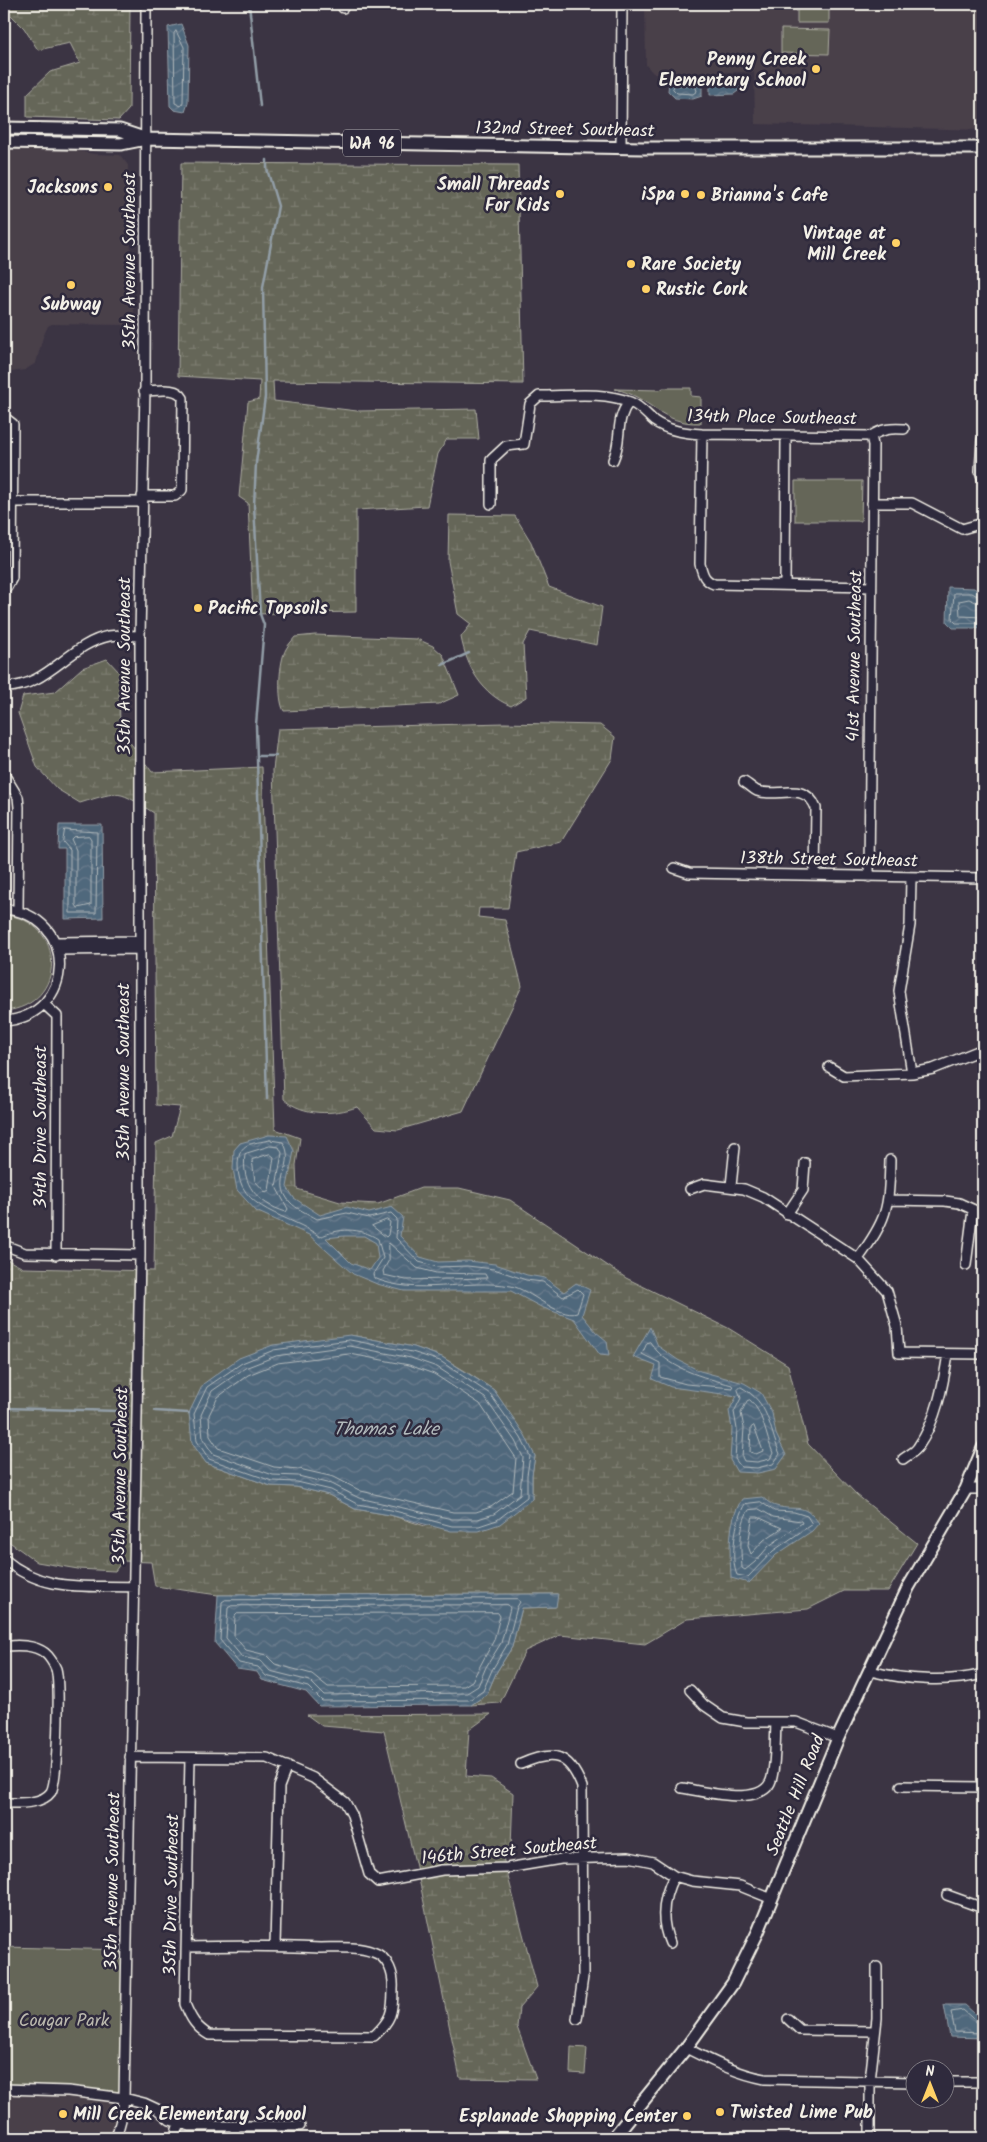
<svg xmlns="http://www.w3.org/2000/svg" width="987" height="2142" font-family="Kalam,sans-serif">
	<defs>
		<pattern id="wetland-marsh" width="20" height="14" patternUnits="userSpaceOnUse" patternTransform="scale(1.25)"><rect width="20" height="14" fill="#656658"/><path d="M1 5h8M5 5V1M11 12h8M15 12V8" fill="none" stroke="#7c7c70"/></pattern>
		<pattern id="water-waves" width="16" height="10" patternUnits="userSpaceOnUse" patternTransform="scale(1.25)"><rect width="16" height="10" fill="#50677b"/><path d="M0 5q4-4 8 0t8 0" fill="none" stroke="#6a7d8e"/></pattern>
	</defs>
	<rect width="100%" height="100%" fill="#3b3443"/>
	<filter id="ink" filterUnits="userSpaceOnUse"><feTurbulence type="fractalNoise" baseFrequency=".02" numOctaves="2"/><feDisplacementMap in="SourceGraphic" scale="10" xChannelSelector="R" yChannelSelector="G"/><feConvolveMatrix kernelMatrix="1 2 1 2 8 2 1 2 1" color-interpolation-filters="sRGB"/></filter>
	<g filter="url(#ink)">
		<!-- built -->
		<path fill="#493f4a" d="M645 4H983V130L755 124 754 72 653 73 646 65Z
			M4 149 74 150 94 154 120 155 128 165V216L134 283V330L123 325 52 324 48 326 43 337 36 363 25 370 4 373Z
			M4 2089 124 2098 116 2138H4Z"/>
		<!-- green -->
		<path fill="#656658" stroke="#acaca0" d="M797 4H829V23H797Z
			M781 29 830 30 829 54 781 53Z
			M663 388H691V396L701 397V423C660 425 652 397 615 389L660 390Z
			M795 481H862L861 521H795Z
			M4 915C67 920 68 1006 4 1011Z
			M4 1947 126 1950 124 2098 4 2089Z
			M571 2047 587 2048 585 2074 570 2073Z"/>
		<!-- wetland -->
		<path fill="url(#wetland-marsh)" stroke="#acaca0" fill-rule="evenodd" d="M4 4H130L129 109 119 120 27 117V94L50 72 80 63 70 43 38 50 24 28 4 8Z
			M181 163 518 165 523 384 273 381 274 401 357 411 476 409 479 439H447L438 454 427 506 356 510V612L253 614 248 503 239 497 248 402 259 399 260 381 178 376Z
			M449 515 515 516 531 542 549 587 602 607 597 645 530 631 523 644 526 697 511 706C482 694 467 668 461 637L471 624 458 614 448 561Z
			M315 635 417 639 433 646 443 655 459 695 439 704 284 711C277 699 279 661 286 649 288 645 292 641 295 637Z
			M107 659 119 672 120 729 152 772 262 767 275 1129 300 1138 296 1165 297 1189 340 1202 378 1204 421 1188H459L510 1200 626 1278 728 1328 788 1365 808 1444 857 1495 917 1543 888 1591H844L808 1609 687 1619 645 1644 560 1635 525 1651 500 1703 471 1705 487 1694 496 1673 512 1647 522 1608 555 1607 557 1594 218 1595 155 1586 151 1562 122 1561 115 1571 78 1569 37 1562 4 1538V1258L23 1268 154 1271 156 1143 172 1136 180 1107 156 1105 154 813C117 790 122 790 80 803L57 789 37 767 18 713 23 696 55 692 82 668ZM350 1335 414 1347 442 1357 465 1371 494 1390 535 1456 532 1475V1499L425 1526 390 1515 355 1509 329 1495 296 1487 271 1486 206 1463Z
			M504 723 600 725 615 737 612 759 561 842 516 852 508 908H479L478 917 505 920 522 986 463 1111 398 1130 376 1128 357 1107C334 1115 303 1116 284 1099L273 770 278 729Z
			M491 1714 469 1730 466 1776 491 1778 513 1793 511 1847 501 1850 537 1987 519 2008 517 2027 536 2079 460 2078 421 1888 384 1731 322 1726 307 1715Z"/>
		<!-- water -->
		<path fill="url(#water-waves)" stroke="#929ea7" fill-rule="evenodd" d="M181 24 189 45 188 103 185 112 174 110 170 106 168 27Z
			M672 80H702V96L693 99 675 98 668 91 669 82Z
			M710 81 732 82 742 88 734 94 710 95Z
			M948 587 974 588 983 595V628H953L947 622Z
			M59 825H102L103 918 65 919V849H58Z
			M269 1135 287 1136 294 1151 287 1187 294 1198 320 1215 347 1207 369 1213 392 1207 403 1217 400 1236 420 1257 438 1262 468 1261 495 1264 527 1275 545 1278 564 1292 576 1283 590 1290 582 1315 596 1332 607 1341 609 1356 600 1355 574 1319 541 1307 511 1291H404L377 1284 353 1274 309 1235 256 1211 237 1190 233 1169 234 1150 240 1143ZM344 1236H364L376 1243 378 1258 370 1270 351 1263 326 1238Z
			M650 1327 658 1346 678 1360 700 1371 744 1383 761 1393 772 1413 776 1434 786 1455 776 1469 758 1473 737 1472 730 1460 732 1429 729 1411 737 1396 671 1387 652 1379 656 1366 633 1357Z
			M350 1335 414 1347 442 1357 494 1390 525 1435 535 1456 532 1475V1499L500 1524 479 1531H451L390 1515 355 1509 329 1495 296 1487 271 1486 206 1463 192 1443 189 1413 203 1384 239 1358 273 1345Z
			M762 1497C766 1500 771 1505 776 1506 797 1512 802 1501 819 1523L812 1531 776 1555 749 1583 731 1578C730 1551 727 1523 742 1499Z
			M558 1594 556 1607 522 1608 512 1647 496 1673 487 1694 471 1705 319 1706 306 1692 262 1680 257 1672 237 1669 215 1643 218 1595Z
			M944 2005H965L983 2021V2038L950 2037Z"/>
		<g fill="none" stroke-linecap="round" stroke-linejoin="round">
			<!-- shore -->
			<path stroke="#b2babc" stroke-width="1" d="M176 31 184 47 183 102 181 106 175 103 174 34Z
				M675 85H695L697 91 693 94 677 93 673 89Z
				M983 599 972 593H954L952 619 956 623H983
				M983 605 969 599 959 601 960 616 983 617
				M65 830 97 832 96 913H70V850L63 842Z
				M89 836 91 839V905L78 908 76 905V850L71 839 73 837Z
				M270 1140 283 1142C297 1164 271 1181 290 1202 296 1209 309 1214 317 1219L347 1213 369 1218 391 1213 397 1219 396 1238 419 1262 437 1267 467 1266 494 1269 526 1280 543 1282 563 1297 578 1289 583 1294 577 1313C559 1319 529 1289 511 1286 466 1278 417 1297 374 1278L373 1274 383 1258 378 1239C360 1227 338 1228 320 1237 292 1214 236 1212 238 1164 239 1142 251 1144 270 1140Z
				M270 1146 279 1147 282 1153 276 1187 288 1209 286 1212C257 1203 241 1185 245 1154Z
				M270 1154 274 1157 269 1191 266 1193 255 1181 252 1160Z
				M387 1220 390 1222 388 1235 386 1237 372 1226Z
				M389 1243 417 1268 436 1273 485 1274 487 1278 406 1280 384 1275 383 1271 389 1260Z
				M350 1340 412 1352 440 1361 490 1394 521 1438 530 1456 527 1475V1497L497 1520 479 1526H452L391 1510 357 1504 331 1490 297 1482 272 1481 209 1459 197 1441 194 1414 207 1387 242 1363 274 1350Z
				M650 1342C667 1369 703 1377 732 1385L733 1388 686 1384 660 1377V1363L642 1354 647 1343Z
				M350 1346 411 1358 437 1367 485 1398 515 1441 523 1457 520 1494 494 1514 478 1519H452L359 1498 332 1484 298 1476 273 1475 213 1454 203 1439 201 1415 212 1391 245 1368 276 1356Z
				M350 1354 409 1365 434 1374 480 1404 516 1458 513 1491 491 1507 476 1512H453L361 1491 334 1477 299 1469 274 1467 218 1448 210 1436 209 1415 218 1397 248 1375 278 1363Z
				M741 1387C770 1403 768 1426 780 1454L773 1464 757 1468 741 1467 735 1459 737 1429 734 1412 741 1398 738 1390Z
				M750 1400C763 1411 766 1437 773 1453L770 1459 757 1462 744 1461 742 1457 744 1428 741 1413 747 1401Z
				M754 1426 763 1451 756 1454 750 1452 751 1428Z
				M761 1502 774 1511 794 1512 807 1516 812 1524 773 1551 748 1577 737 1575C730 1560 735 1518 745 1504Z
				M759 1509 773 1517 801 1521 802 1523 769 1546 755 1562 745 1570 742 1568C741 1550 738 1525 749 1510Z
				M753 1517H758L782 1528 764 1540 751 1554 748 1546Z
				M518 1599 520 1602 517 1607 507 1645 492 1670 483 1691 469 1700 322 1701 308 1687 266 1676 258 1667 239 1663 220 1640 222 1602 225 1600Z
				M508 1605 510 1608 501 1643 486 1667 478 1686 467 1693 324 1695 310 1681 270 1671 261 1661 242 1657 226 1638 228 1608 231 1606Z
				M498 1613 500 1616 494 1640 472 1681 464 1686 328 1687 312 1674 275 1664 266 1655 246 1650 234 1636 235 1616 237 1614Z
				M983 2024H979L963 2010 951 2012 955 2032 983 2033"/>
			<!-- stream -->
			<path stroke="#929ea7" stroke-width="2.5" d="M249 4 260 106
				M442 665 469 653
				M258 756H276
				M267 1099 256 725 264 625 260 614 254 506 256 463 265 397 263 287 278 206 267 169V160
				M4 1408 120 1411
				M155 1411 189 1413"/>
			<defs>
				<path id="minor" d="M343 8V4
					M621 147 622 4
					M4 417 13 424 12 578 7 587 4 588
					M702 434 700 564C703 575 704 580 714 584L871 587
					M982 440 980 471 983 480
					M613 460C623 438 614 421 629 402
					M142 496H175L182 490 183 398C177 386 157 391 144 391
					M4 502H142
					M872 503H912L962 529 983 523
					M491 504V460L506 446 524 444 530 404 539 396C568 396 603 391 630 402 640 406 646 414 654 421 668 431 686 433 702 434L871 436C882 429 891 428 904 429
					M785 584 786 436
					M4 687C47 688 69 644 109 636 119 634 130 636 140 636
					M4 774 18 797 19 807 18 910
					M744 782C748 784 753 789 757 791 778 798 806 781 816 808L815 874
					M674 868 689 873 983 878
					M869 877 873 445 871 436
					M911 878 910 925 899 991 912 1073
					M4 909C79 915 77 1016 4 1021
					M56 942 139 941
					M58 950 139 949
					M44 1004 57 1016 56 1255
					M829 1067 844 1076 912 1073 933 1069 983 1049
					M731 1186 735 1147
					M690 1189 704 1184 744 1189 763 1197 858 1259 887 1291 897 1326 899 1353 983 1354
					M889 1200 945 1201 959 1203 983 1214
					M787 1214 803 1190 805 1163
					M4 1245 25 1253 140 1255
					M858 1259C887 1219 889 1210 890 1160
					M966 1265 973 1210
					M903 1459C908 1455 915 1452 918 1447 937 1420 943 1385 948 1354
					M966 1489H983
					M4 1559C44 1593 85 1585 134 1587
					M4 1647C16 1644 35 1645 45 1653 49 1656 54 1664 56 1669 60 1683 58 1780 51 1792 42 1805 17 1803 4 1803
					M870 1671C905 1680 948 1683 983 1674
					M690 1690 704 1705 723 1718 746 1722H796L838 1738
					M130 1757 267 1758 313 1778 345 1802 352 1815 369 1874 378 1882 442 1870 507 1868 561 1859 629 1857 653 1862 674 1876 692 1881 740 1886 772 1899
					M521 1764C553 1750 569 1753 582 1787L583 1977 577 2019
					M901 1786 983 1787
					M682 1788C704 1791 766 1809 772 1777 776 1760 775 1741 776 1723
					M947 1895 983 1908
					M670 1943C660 1920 663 1897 674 1876
					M275 1946 279 1787 287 1766
					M187 1947C231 1946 276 1946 320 1948 337 1948 357 1946 373 1952 389 1957 394 1975 393 1989 393 2013 391 2020 374 2036L209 2035C196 2027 191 2019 185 2004L190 1758
					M788 2019 800 2030 874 2031
					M686 2048C712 2061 737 2074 765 2079L914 2082
					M944 2082H983
					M4 2089 68 2091 124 2098 144 2103 157 2109 170 2120 190 2126H300
					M116 2138 122 2116 124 2098 140 1255V636L145 388 146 4
					M174 2138 179 2124
					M235 2138V2126
					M870 2138V2081L877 2018V1967"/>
				<path id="major" d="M4 128 120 130 144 138
					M4 142 121 144 146 139 644 148H983
					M613 2138 686 2048 733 1983 758 1932 838 1738 908 1588 966 1489 983 1448"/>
			</defs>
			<!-- minor casing -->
			<use href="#minor" stroke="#f4f1e8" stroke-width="12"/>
			<!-- major casing -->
			<use href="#major" stroke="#f4f1e8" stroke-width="15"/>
			<!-- minor -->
			<use href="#minor" stroke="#2f2a3d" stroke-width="9"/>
			<!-- major -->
			<use href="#major" stroke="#2f2a3d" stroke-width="11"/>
		</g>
	</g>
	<!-- markers -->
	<g fill="#ffd166" stroke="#2f2a3d" stroke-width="2">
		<circle cx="816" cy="69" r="5"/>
		<circle cx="108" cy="187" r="5"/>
		<circle cx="560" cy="194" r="5"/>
		<circle cx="685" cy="194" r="5"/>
		<circle cx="701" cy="195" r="5"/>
		<circle cx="896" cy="243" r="5"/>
		<circle cx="631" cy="264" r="5"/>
		<circle cx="71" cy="285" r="5"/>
		<circle cx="646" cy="289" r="5"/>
		<circle cx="198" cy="608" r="5"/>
		<circle cx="720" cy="2112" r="5"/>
		<circle cx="63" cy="2114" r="5"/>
		<circle cx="687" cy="2116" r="5"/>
	</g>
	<g text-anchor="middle" stroke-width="5" stroke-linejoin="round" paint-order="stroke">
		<!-- shield labels -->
		<rect fill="#2f2a3d" stroke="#b9b5b5" stroke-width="1" x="343" y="129.5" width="58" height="27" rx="4"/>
		<g font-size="16" font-weight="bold" fill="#f4f1e8">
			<text x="372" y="149">WA 96</text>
		</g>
		<!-- poi labels -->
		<g font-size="18" font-weight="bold" fill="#f4f1e8" stroke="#2f2a3d" text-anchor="end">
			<text x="806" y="65">Penny Creek<tspan x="806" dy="21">Elementary School</tspan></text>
			<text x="550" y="190">Small Threads<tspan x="550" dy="21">For Kids</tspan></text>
			<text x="98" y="193">Jacksons</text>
			<text x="675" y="200">iSpa</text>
			<text x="711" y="201" text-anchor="start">Brianna's Cafe</text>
			<text x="886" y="239">Vintage at<tspan x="886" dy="21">Mill Creek</tspan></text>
			<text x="641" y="270" text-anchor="start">Rare Society</text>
			<text x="656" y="295" text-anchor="start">Rustic Cork</text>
			<text x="71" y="310" text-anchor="middle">Subway</text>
			<text x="208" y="614" text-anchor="start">Pacific Topsoils</text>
			<text x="730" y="2118" text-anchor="start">Twisted Lime Pub</text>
			<text x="73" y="2120" text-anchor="start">Mill Creek Elementary School</text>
			<text x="677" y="2122">Esplanade Shopping Center</text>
		</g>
		<!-- street labels -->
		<g font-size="18" fill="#f4f1e8" stroke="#2f2a3d">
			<text transform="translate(565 129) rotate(1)" y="6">132nd Street Southeast</text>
			<text transform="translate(129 261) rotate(-90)" y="6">35th Avenue Southeast</text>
			<text transform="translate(772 417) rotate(1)" y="6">134th Place Southeast</text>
			<text transform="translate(854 656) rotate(-89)" y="6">41st Avenue Southeast</text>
			<text transform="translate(124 666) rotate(-90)" y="6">35th Avenue Southeast</text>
			<text transform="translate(829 859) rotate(1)" y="6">138th Street Southeast</text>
			<text transform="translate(123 1072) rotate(-90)" y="6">35th Avenue Southeast</text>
			<text transform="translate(40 1127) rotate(-90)" y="6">34th Drive Southeast</text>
			<text transform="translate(120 1476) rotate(-89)" y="6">35th Avenue Southeast</text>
			<text transform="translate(795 1795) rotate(-68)" y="6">Seattle Hill Road</text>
			<text transform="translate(509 1850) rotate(-5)" y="6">146th Street Southeast</text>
			<text transform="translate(112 1881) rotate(-89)" y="6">35th Avenue Southeast</text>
			<text transform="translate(171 1895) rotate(-89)" y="6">35th Drive Southeast</text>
		</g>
		<!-- park labels -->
		<g font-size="18" fill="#bbb9ae" stroke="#2f2a3d">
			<text x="64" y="2026">Cougar Park</text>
		</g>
		<!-- water labels -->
		<g font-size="19" font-style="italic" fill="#b2babc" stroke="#2f2a3d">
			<text x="386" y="1435">Thomas Lake</text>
		</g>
	</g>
	<!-- margin -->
	<rect width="987" height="2142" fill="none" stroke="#2f2a3d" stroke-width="20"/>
	<rect x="10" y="10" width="967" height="2122" fill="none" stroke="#f4f1e8" stroke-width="2" filter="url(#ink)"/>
	<!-- north arrow -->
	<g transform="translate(930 2084)"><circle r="24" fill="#2f2a3d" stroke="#7e7a81"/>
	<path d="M0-4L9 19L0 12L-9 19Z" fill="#ffd166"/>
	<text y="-8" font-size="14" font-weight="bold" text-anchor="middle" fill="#f4f1e8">N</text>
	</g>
</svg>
